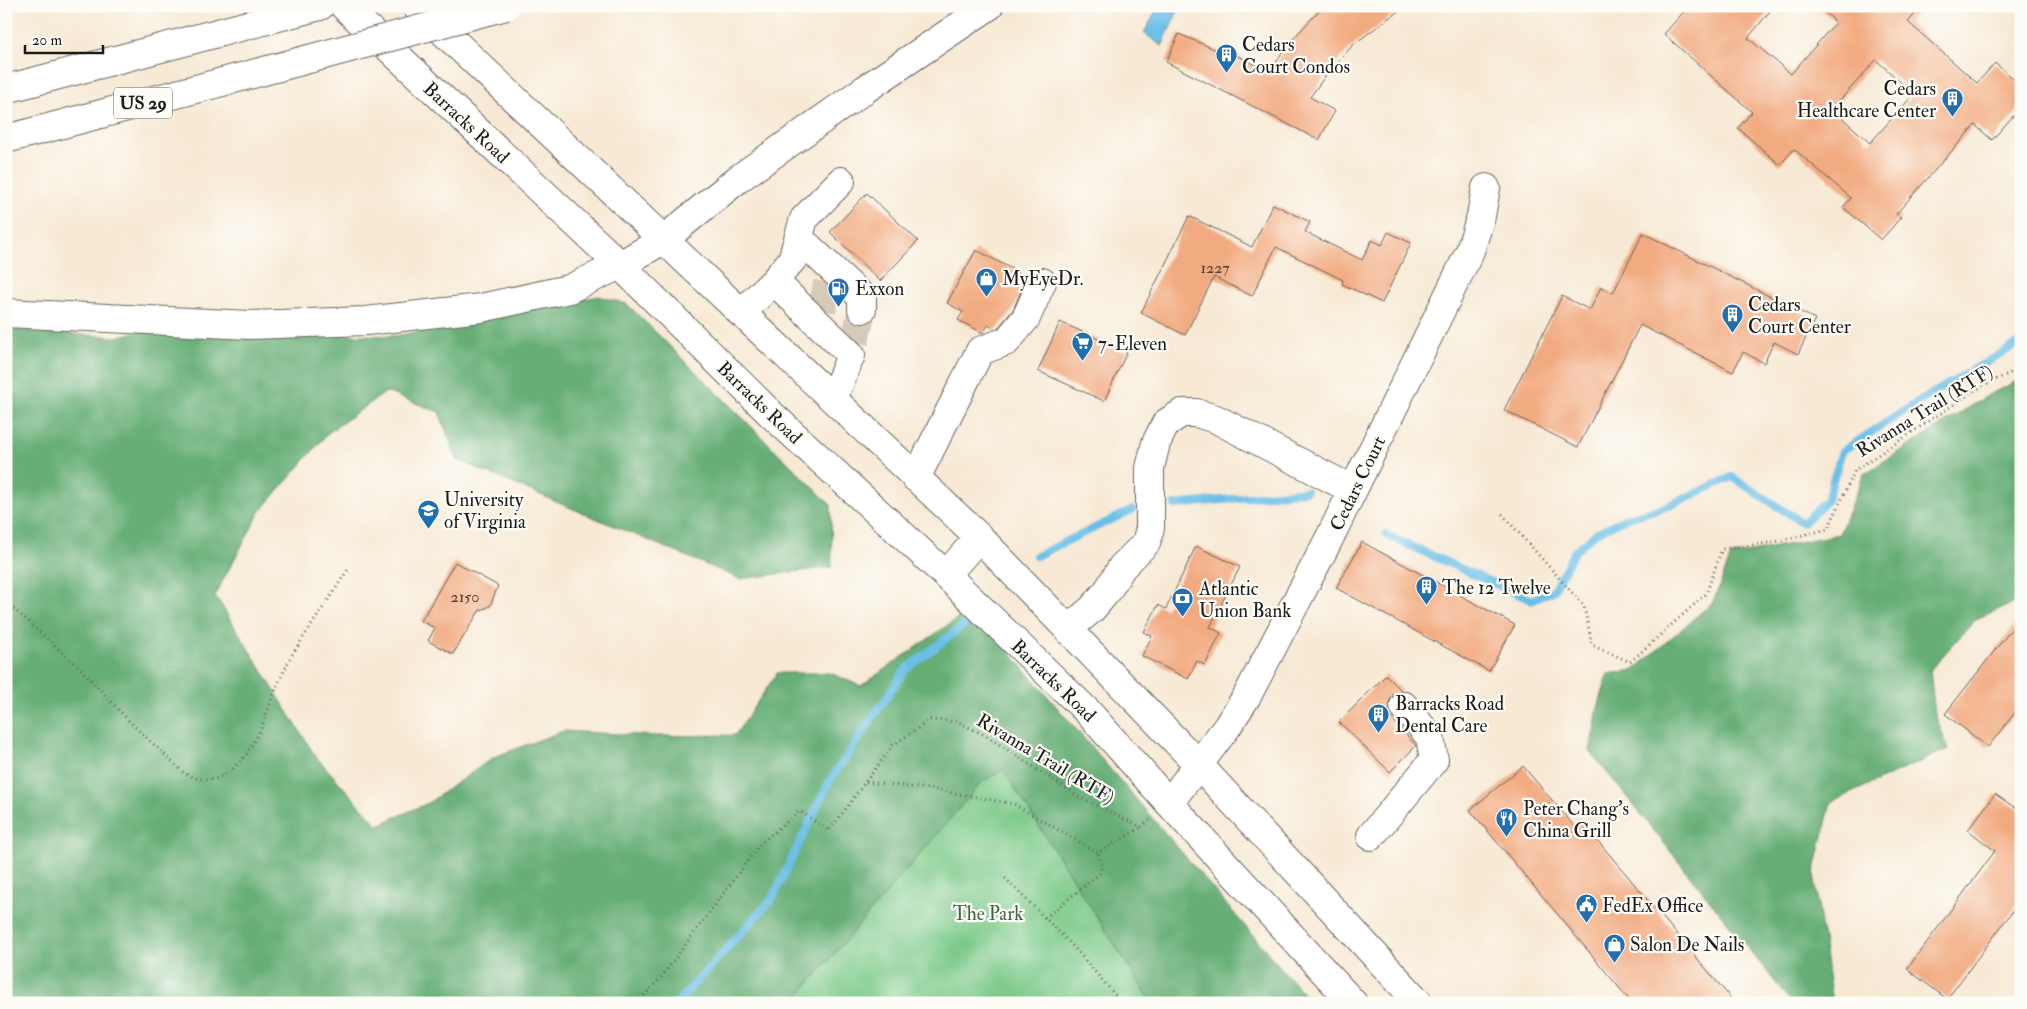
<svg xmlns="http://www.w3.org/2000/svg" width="2027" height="1009" font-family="'IM FELL Double Pica',serif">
	<rect width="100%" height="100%" fill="#fdfcf7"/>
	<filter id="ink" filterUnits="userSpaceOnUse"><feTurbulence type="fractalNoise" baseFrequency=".02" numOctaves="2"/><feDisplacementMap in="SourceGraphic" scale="10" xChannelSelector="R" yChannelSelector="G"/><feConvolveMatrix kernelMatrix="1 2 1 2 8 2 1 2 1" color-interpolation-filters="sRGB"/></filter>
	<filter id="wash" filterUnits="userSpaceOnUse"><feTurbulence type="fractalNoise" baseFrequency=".0096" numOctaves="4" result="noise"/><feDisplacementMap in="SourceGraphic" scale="20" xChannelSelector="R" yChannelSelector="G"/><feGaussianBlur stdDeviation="1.12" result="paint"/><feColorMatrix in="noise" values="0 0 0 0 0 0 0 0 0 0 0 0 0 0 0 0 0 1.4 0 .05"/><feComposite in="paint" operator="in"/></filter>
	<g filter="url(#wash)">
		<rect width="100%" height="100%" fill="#f7e9d4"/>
		<!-- green -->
		<path fill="#7dca8a" stroke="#4c7353" d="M1003 769 1152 1003H792L982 781Z"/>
		<!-- forest -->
		<path fill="#66ae76" stroke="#416549" d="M599 296 627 304 831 505 832 567 740 579 457 460 439 412 386 392 328 433 260 512 215 595 316 757 378 825 428 803 494 757 563 731 656 736 735 735 777 673H830L861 686 972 608 1311 1003H1152L1003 770 982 782 792 1003H6V329L116 337 148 329 395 336Z
			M2021 379V600L1976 619 1930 670 1935 714 1948 749 1831 802 1814 874 1832 1003H1792L1590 751 1598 708 1608 674 1634 670 1713 602 1731 556 1839 534 1864 474 1990 394Z"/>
		<!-- water -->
		<path fill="#6bbfe7" stroke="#446e82" d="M1159 6H1180L1162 46 1144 33Z"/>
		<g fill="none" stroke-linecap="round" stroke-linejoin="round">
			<!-- stream -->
			<path stroke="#6bbfe7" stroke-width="8" d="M1175 505 1306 491
				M1386 535 1531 600 1553 591 1574 552 1596 533 1626 518 1663 508 1732 477 1803 523 1827 500 1842 451 1921 400 2021 342
				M1036 556 1132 510
				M677 1003 772 899 829 782 905 670 964 625"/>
		</g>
		<g id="blocks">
			<!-- building -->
			<path fill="#f2aa80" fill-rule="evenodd" d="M1323 6H1405L1354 44 1329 71 1310 97 1335 111 1319 140 1166 62 1179 34 1219 51 1222 48 1271 73 1283 50Z
				M1689 6H1774L1748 38 1791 74 1836 22 1817 6H1922L1908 22 1977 83 1995 63 2021 85V107L1992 140 1975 125 1896 214 1901 217 1881 240 1843 207 1851 198 1794 149 1780 165 1738 128 1752 112 1664 34ZM1876 60 1914 94 1870 143 1832 109Z
				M867 193 918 241 880 281 830 232Z
				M1273 204 1310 222 1305 232 1362 260 1372 240 1382 245 1388 232 1411 243 1382 303 1342 284 1343 280 1276 247 1252 296 1214 277 1185 335 1141 313 1189 216 1252 247Z
				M1643 233 1815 319 1798 354 1774 342 1764 363 1743 352 1733 372 1640 325 1578 447 1504 410 1562 296 1590 310 1601 287 1613 293Z
				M976 250 1018 272 1012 284 1022 289 1013 310 998 328 995 329 988 325 983 333 958 320 963 312 947 303Z
				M1060 322 1127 352 1104 401 1038 371Z
				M1362 542 1515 625 1489 671 1336 588Z
				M1196 546 1240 567 1210 627 1221 633 1205 665 1197 661 1188 679 1142 656 1152 636 1144 632 1158 605 1166 609Z
				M455 562 498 586 490 606 479 611 453 654 428 641 435 628 421 621Z
				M2021 617V705L1988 747 1945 714Z
				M1386 675 1402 691 1394 694 1390 700V711L1388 714 1416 746 1390 772 1339 722Z
				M1523 766 1574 826 1581 821 1735 1003H1632L1470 810Z
				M1995 794 2021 812V900L1947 999 1907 969 1995 851 1968 830Z"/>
		</g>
	</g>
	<g filter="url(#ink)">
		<use href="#blocks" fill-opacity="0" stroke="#69645c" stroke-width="1"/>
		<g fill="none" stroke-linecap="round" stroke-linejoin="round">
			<!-- minor-tunnel -->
			<path stroke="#d6cab8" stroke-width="28" stroke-dasharray="28 14" stroke-linecap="butt" d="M822 310 828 278
				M855 342 862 309"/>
			<defs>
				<path id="minor" d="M799 238 862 297V309
					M774 281 792 260 804 219 841 181
					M741 313 774 281 851 355 833 399
					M916 478 980 351 1007 341 1026 318 1042 282
					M946 575 979 537
					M1068 629 1092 609 1108 590 1122 567 1146 543 1150 528V468L1156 443 1166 423 1182 413H1196L1216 419 1353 490
					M1169 803 1227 727 1247 696 1329 539 1470 251 1481 216 1486 188
					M1371 836 1434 760 1430 737 1404 706"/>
				<path id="major" d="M344 6 620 265 772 415 946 575 1087 711 1169 803 1353 1003
					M416 6 979 537 1198 764 1419 1003"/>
				<path id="highway" d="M6 89 320 6
					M6 139 279 67
					M6 313 250 325 366 321 481 308 569 289 620 265 663 240 738 179 864 90 989 6"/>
			</defs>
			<!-- minor casing -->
			<use href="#minor" stroke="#69645c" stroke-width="30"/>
			<!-- major casing -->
			<use href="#major" stroke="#69645c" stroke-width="30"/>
			<!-- highway casing -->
			<use href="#highway" stroke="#69645c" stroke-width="30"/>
			<!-- path -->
			<path stroke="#69645c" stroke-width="3" stroke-dasharray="1 4" stroke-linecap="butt" d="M1502 514 1584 606 1592 645 1630 662 1706 594 1722 549 1775 542 1828 529 1855 470 1982 386 2021 368
				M6 602 81 669 130 722 185 774 199 779H215L229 773 246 755 261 729 273 695 290 658 349 568
				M866 782 937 790 1014 804 1098 853 1140 828
				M1005 878 1071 944 1122 1003
				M1045 918 1100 873 1102 864 1098 853
				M637 1003 660 979 761 843 800 811 829 831 893 745 930 720 958 722 985 735 1079 797 1141 827 1150 820"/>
			<!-- minor -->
			<use href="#minor" stroke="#fff" stroke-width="28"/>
			<!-- major -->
			<use href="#major" stroke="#fff" stroke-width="28"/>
			<!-- highway -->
			<use href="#highway" stroke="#fff" stroke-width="28"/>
			<defs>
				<path id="highway-bridge" d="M279 67 506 6"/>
			</defs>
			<!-- highway-bridge casing -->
			<use href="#highway-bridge" stroke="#69645c" stroke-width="30" stroke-linecap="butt"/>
			<!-- highway-bridge -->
			<use href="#highway-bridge" stroke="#fff" stroke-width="28"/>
		</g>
	</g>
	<!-- icons -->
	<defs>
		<symbol id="building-pin" viewBox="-11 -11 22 30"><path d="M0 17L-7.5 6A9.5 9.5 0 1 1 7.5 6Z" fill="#1f6fb2" stroke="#fdfcf7"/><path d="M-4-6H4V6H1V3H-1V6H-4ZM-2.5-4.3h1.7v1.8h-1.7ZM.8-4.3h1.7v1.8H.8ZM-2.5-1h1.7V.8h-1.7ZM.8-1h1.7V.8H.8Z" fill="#fff"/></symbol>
		<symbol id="shop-pin" viewBox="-11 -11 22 30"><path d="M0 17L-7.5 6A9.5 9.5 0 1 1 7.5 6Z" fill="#1f6fb2" stroke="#fdfcf7"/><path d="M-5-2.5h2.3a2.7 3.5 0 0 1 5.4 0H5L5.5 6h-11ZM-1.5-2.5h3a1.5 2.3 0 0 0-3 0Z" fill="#fff"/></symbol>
		<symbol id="fuel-pin" viewBox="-11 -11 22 30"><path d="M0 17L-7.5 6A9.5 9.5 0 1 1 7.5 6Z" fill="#1f6fb2" stroke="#fdfcf7"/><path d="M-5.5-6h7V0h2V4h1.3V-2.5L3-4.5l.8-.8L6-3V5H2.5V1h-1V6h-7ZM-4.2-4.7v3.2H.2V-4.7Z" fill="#fff"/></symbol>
		<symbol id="supermarket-pin" viewBox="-11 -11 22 30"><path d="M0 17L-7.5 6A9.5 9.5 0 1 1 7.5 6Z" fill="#1f6fb2" stroke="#fdfcf7"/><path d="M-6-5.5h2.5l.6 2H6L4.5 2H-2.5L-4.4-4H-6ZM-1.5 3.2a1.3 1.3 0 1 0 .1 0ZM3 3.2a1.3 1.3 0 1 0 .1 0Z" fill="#fff"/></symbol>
		<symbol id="university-pin" viewBox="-11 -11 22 30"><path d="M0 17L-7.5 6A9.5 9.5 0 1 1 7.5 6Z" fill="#1f6fb2" stroke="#fdfcf7"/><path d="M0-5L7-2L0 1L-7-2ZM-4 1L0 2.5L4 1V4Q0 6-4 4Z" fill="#fff"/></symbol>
		<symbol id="bank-pin" viewBox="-11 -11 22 30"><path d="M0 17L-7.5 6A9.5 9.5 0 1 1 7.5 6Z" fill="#1f6fb2" stroke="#fdfcf7"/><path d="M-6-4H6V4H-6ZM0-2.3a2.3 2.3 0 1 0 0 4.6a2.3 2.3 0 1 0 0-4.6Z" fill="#fff"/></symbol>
		<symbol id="restaurant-pin" viewBox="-11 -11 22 30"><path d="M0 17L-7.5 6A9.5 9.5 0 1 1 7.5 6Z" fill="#1f6fb2" stroke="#fdfcf7"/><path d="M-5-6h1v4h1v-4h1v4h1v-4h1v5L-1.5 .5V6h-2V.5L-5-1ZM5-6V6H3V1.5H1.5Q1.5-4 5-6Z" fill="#fff"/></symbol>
		<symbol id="civic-pin" viewBox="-11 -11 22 30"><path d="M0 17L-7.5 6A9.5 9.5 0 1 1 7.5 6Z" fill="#1f6fb2" stroke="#fdfcf7"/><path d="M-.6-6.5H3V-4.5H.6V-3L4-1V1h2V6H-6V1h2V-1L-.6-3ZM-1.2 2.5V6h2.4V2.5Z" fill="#fff"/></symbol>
	</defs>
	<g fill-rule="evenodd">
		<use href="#building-pin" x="1214" y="42" width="25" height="34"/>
		<use href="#building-pin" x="1940" y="86" width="25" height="34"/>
		<use href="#shop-pin" x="974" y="266" width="25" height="34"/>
		<use href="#fuel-pin" x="826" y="276" width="25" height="34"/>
		<use href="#building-pin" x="1720" y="302" width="25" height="34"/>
		<use href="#supermarket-pin" x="1070" y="330" width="25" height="34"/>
		<use href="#university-pin" x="416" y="498" width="25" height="34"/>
		<use href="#building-pin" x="1414" y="574" width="25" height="34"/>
		<use href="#bank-pin" x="1170" y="586" width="25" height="34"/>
		<use href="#building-pin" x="1366" y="702" width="25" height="34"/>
		<use href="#restaurant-pin" x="1494" y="806" width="25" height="34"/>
		<use href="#civic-pin" x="1574" y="892" width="25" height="34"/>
		<use href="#shop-pin" x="1602" y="932" width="25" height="34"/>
	</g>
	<g text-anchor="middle" stroke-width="4.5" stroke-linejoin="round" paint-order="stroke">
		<!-- number labels -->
		<g font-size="16" fill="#524035">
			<text x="1215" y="273">1227</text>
			<text x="465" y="602">2150</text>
		</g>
		<!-- shield labels -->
		<rect fill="#fdfcf7" stroke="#605f5e" stroke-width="1" x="114" y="87.5" width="58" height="31" rx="4"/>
		<g font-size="18" font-weight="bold" fill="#1c1c1c">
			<text x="143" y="109">US 29</text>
		</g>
		<!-- poi labels -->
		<g font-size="19" fill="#1c1c1c" stroke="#fdfcf7" text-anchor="start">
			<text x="1242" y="51">Cedars<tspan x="1242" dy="22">Court Condos</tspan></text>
			<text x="1936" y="95" text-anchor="end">Cedars<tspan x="1936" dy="22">Healthcare Center</tspan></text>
			<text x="1002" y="285">MyEyeDr.</text>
			<text x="855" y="295">Exxon</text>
			<text x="1748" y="311">Cedars<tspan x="1748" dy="22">Court Center</tspan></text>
			<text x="1098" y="350">7-Eleven</text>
			<text x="444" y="506">University<tspan x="444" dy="22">of Virginia</tspan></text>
			<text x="1442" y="594">The 12 Twelve</text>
			<text x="1199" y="595">Atlantic<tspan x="1199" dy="22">Union Bank</tspan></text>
			<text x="1395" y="710">Barracks Road<tspan x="1395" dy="22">Dental Care</tspan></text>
			<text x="1523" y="815">Peter Chang's<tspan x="1523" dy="22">China Grill</tspan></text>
			<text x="1602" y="912">FedEx Office</text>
			<text x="1630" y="951">Salon De Nails</text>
		</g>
		<!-- street labels -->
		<g font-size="19" fill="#1c1c1c" stroke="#fdfcf7">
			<text transform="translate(467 122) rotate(43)" y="7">Barracks Road</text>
			<text transform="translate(760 402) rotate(44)" y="7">Barracks Road</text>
			<text transform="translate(1924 410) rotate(-32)" y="7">Rivanna Trail (RTF)</text>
			<text transform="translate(1357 483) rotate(-64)" y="7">Cedars Court</text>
			<text transform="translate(1054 680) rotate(44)" y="7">Barracks Road</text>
			<text transform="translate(1046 758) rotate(31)" y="7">Rivanna Trail (RTF)</text>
		</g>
		<!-- park labels -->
		<g font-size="19" fill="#436248" stroke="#fdfcf7">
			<text x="988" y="920">The Park</text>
		</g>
	</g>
	<!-- margin -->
	<rect width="2027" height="1009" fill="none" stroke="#fdfcf7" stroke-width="25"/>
	<!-- scale -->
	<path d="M25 45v8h78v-8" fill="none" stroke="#1c1c1c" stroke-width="2.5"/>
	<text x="32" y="45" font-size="15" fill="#1c1c1c" stroke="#fdfcf7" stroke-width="4" paint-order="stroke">20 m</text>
</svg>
